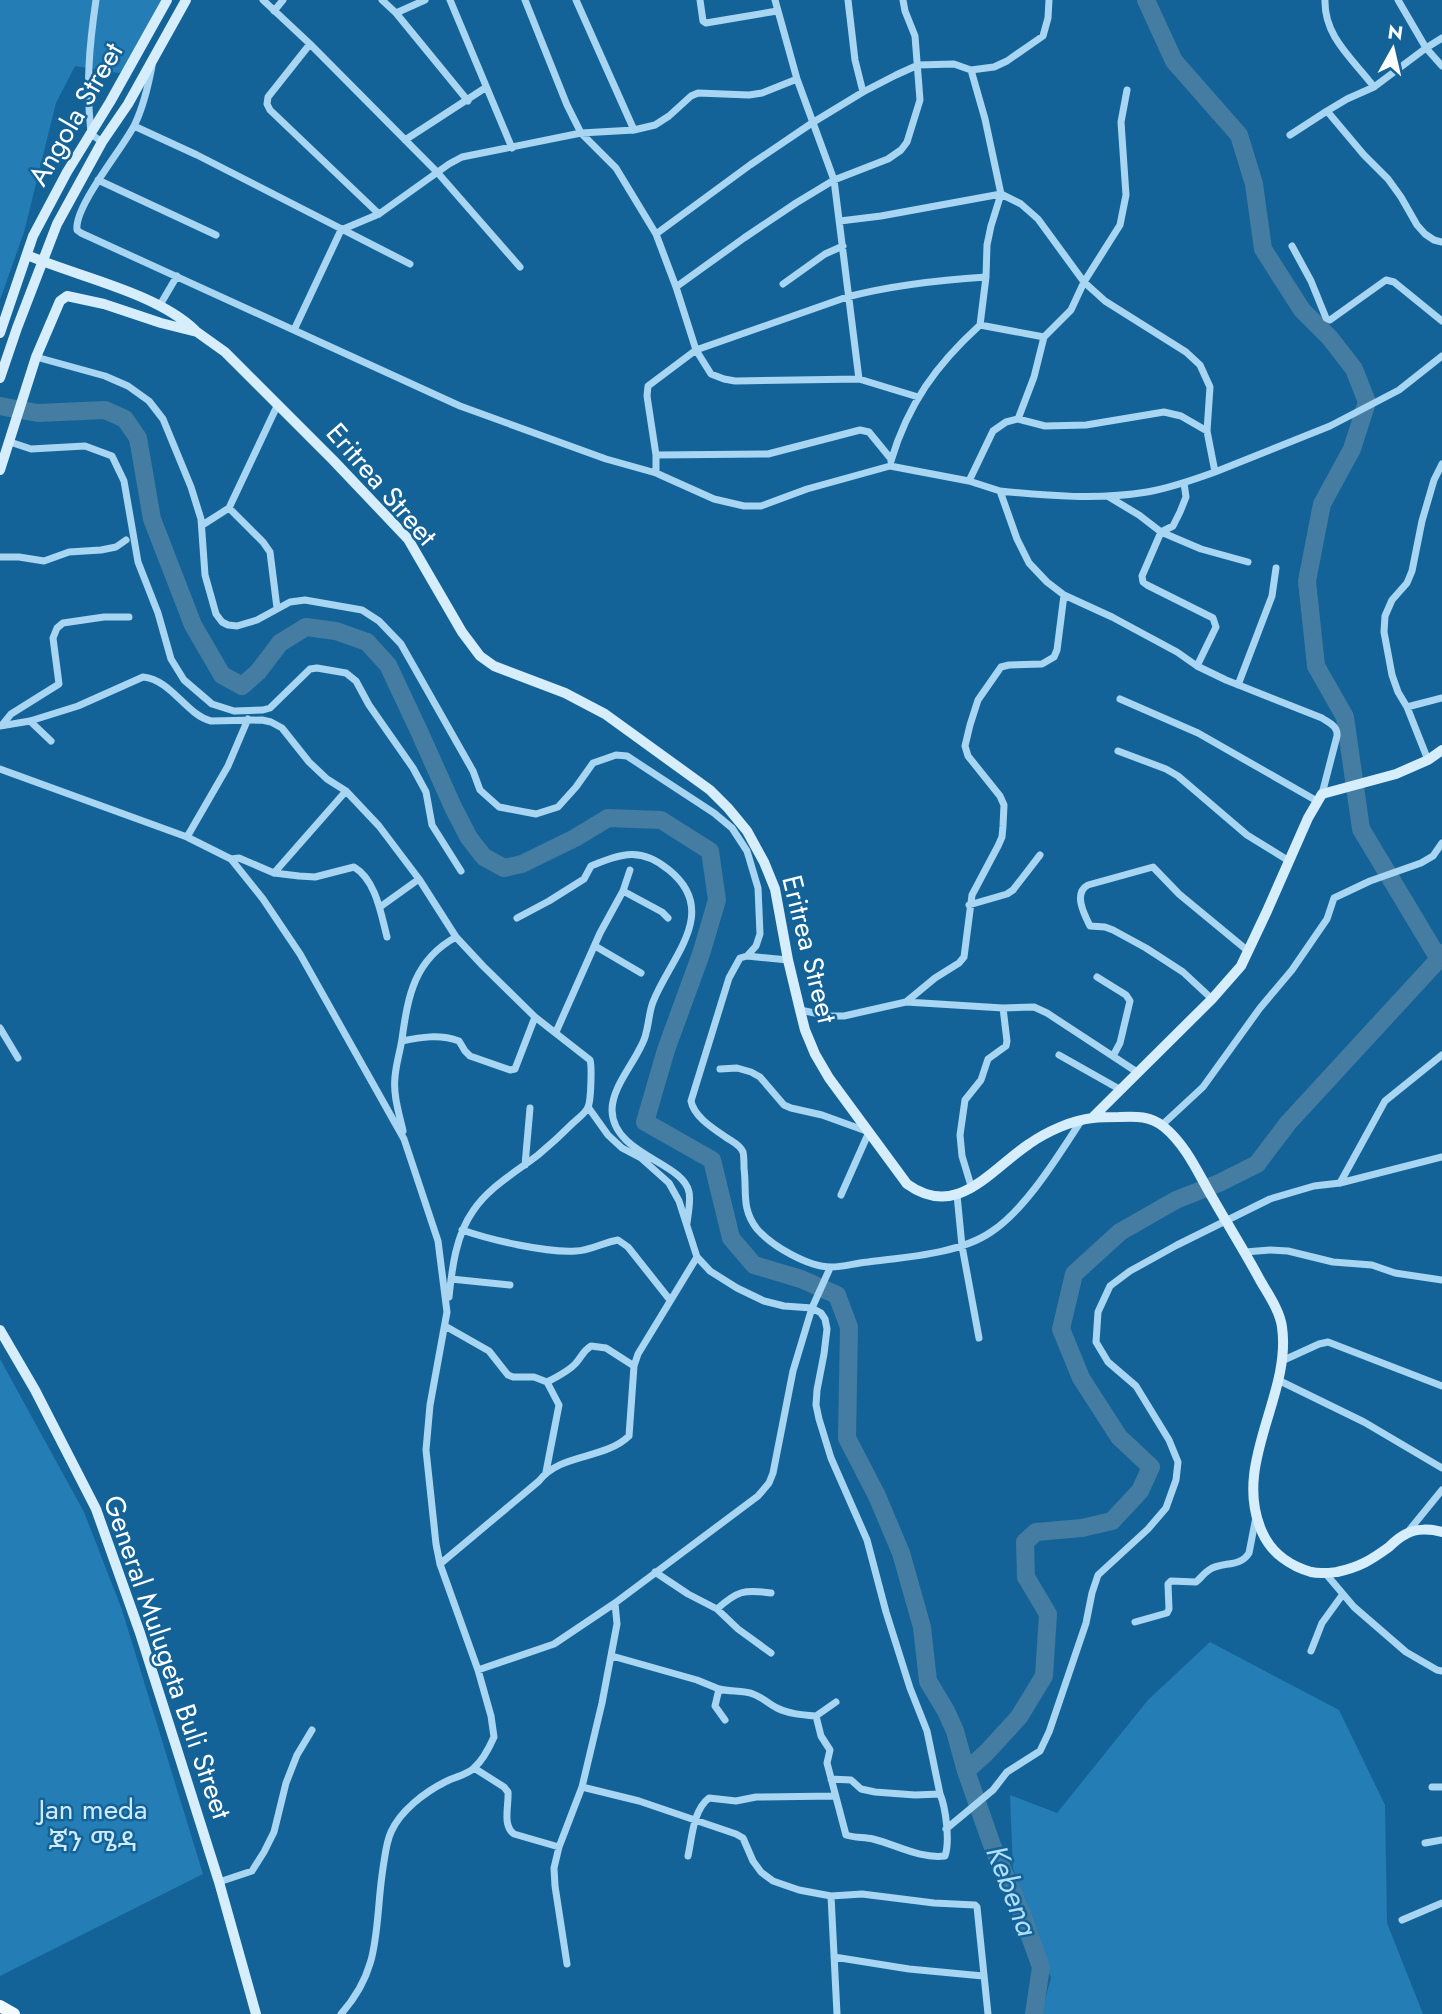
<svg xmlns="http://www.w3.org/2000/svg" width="1442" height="2014" font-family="Jost,'Noto Sans Ethiopic',sans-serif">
	<rect width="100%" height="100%" fill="#146398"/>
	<!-- green -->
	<path fill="#247db5" d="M0 0H164L127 68 119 73 75 66 56 103 24 232 0 300Z
		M0 1359 84 1512 122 1610 203 1874 0 1976Z
		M1210 1642 1339 1710 1385 1805 1387 1923 1423 2014H1041L1051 1978 1013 1868 1010 1795 1057 1813 1148 1700Z"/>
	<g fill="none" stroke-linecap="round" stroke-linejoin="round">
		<!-- river -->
		<path stroke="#457ca1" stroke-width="18" d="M1146 0 1174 61 1239 135 1254 184 1263 249 1302 310 1330 338 1354 369 1367 402 1352 449 1322 504 1307 581 1316 666 1345 717 1361 829 1439 959
			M0 406 38 413 105 410 125 419 138 438 152 519 193 625 222 675 242 686 258 672 280 643 306 627 336 631 367 642 388 665 419 731 453 807 469 838 484 857 504 868 522 864 575 838 608 818 661 820 710 851 717 900 701 954 666 1050 645 1122 712 1160 731 1238 754 1265 801 1279 837 1295 849 1327 847 1438 877 1496 901 1553 922 1627 928 1681 946 1711 955 1731 966 1771 992 1845 1022 1914 1041 1967 1034 2014
			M966 1771 986 1753 1019 1717 1044 1676 1048 1614 1026 1577 1025 1542 1036 1532 1082 1528 1112 1521 1140 1491 1151 1467 1119 1437 1081 1378 1061 1329 1074 1274 1120 1232 1176 1200 1219 1183 1257 1164 1288 1123 1439 959 1442 953"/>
		<!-- street -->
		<path stroke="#a7d5f2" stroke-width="7" d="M96 0C89 47 86 86 91 134L102 142
			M263 0 310 44 437 172 520 267
			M382 0 396 13 468 101
			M450 0 512 148
			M525 0 567 105 581 133 616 168 656 234 676 287 696 350 711 374 724 379 735 381 859 379 918 397
			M576 0 634 130
			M700 0 703 21 706 23 777 11
			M775 0 797 79 834 180 859 379
			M848 0 855 60 863 92
			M1325 0C1324 37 1353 59 1374 87
			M274 11 283 0
			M396 13 425 0
			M1442 38 1426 48 1442 66
			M310 44 268 97 267 104 270 110 379 214
			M152 66C148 87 144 105 135 124 124 147 74 206 77 230L81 233 460 406 606 459 656 473 714 499 744 506H761L807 489 890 466 969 481 1000 491 1017 539 1029 563 1047 582 1064 595 1112 617 1177 652 1197 666 1226 680 1322 718C1329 723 1338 726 1337 736L1322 794
			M1327 111 1347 99 1374 87 1426 48 1398 0
			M134 126 197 155 410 264
			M1290 135 1327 111 1364 155 1388 179 1401 197 1417 225 1425 234 1434 240 1442 242
			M405 140 485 88
			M98 180 216 235
			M840 221 881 216 1001 194 985 119 971 70
			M656 234 750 165 812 123 863 92 896 75 918 65 954 64 971 70 994 67 1007 61 1043 36 1048 18 1049 0
			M1292 246 1311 281 1326 318 1330 320 1386 280 1394 282 1442 321
			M783 284 825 254 843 246
			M676 287 744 238 796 203 834 180 888 159 901 150 907 142 920 100 915 36 905 11 903 0
			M160 305 177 276
			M980 325 986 277 987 245 991 226 1001 194 1021 204 1038 219 1084 282 1105 301 1186 352 1200 365 1210 387 1207 431 1215 472C1193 480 1170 488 1147 492 1098 500 1049 496 1000 491
			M294 330 341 230 379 214 449 164 462 157 581 133 634 130 655 125 669 116 691 96 698 93 749 95 762 93 797 79
			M36 357 105 376 128 386 149 401 163 419 191 487 201 519 205 575 216 614 222 622 228 625 237 626 257 620 290 602 305 600 362 610 379 621 401 644 473 771 480 790 499 807 536 814 558 807 576 787 593 763 616 755 627 756 714 813 732 828 747 851 758 888 760 934 756 946 747 956
			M1018 419 1034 377 1044 337 1071 310 1084 282 1120 225 1126 195 1121 122 1127 90
			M10 442 31 449 85 446 112 456 124 481 138 562 158 613 171 659 184 680 212 704 234 711 263 710 270 708 310 669 317 668 346 673 356 681 369 705 413 768 426 792 432 825 461 871
			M656 455 768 454 860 430 869 432 891 459
			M891 461C908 404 936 365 980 325L1044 337
			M1215 472 1330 426 1399 390 1442 356
			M656 473V455L647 396 648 386 696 350 847 297C893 285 939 280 986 277
			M969 481 993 431 1006 422 1018 419 1045 426 1086 425 1164 412 1181 416 1207 431
			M1184 483 1186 497 1180 512 1173 526 1161 532 1142 576 1143 582 1147 585 1213 618 1216 627 1197 666
			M1109 497 1139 515 1161 532 1201 549 1248 562
			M229 508 263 542 270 552 277 608
			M204 524 229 508 278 404
			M0 557H19L44 561 69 552 101 550 116 547 126 540
			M1238 685 1272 596 1276 568
			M1120 699 1198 733 1317 801
			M1407 707 1442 698
			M30 721 51 741
			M2 725 11 714 59 684 53 638 57 628 63 623 104 617H129
			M0 726 30 721 78 706 143 677C172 680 185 714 211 721L262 720 271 722 282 728 309 762 327 779 346 791 379 826 419 879 456 937 483 966 535 1017 590 1060C592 1066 591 1101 588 1107 586 1113 578 1118 573 1123 562 1134 550 1145 538 1155 516 1172 489 1187 473 1211 456 1235 452 1268 449 1297
			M1118 751 1166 769 1178 776 1247 835 1289 861
			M1428 760 1407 707 1398 692 1392 675 1384 632 1385 616 1392 600 1407 583 1412 571 1422 521 1434 480 1442 464
			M0 769 187 837 231 859 263 899 300 954 404 1139 438 1241 447 1312 430 1405 426 1450 436 1544 440 1564 478 1670 491 1716 494 1737C490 1746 482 1761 474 1768 467 1775 454 1777 445 1782 425 1792 400 1811 391 1832 386 1843 385 1856 383 1868 374 1926 383 1967 341 2014
			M187 837 228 766 248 719
			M231 859 239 858 274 873 299 876 315 877 354 867C376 880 381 914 387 937
			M274 873 346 791
			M623 891 662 912 668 918
			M969 905 1007 894 1013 890 1040 855
			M380 907 419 879
			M517 918 549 901 584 879 591 866C623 853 641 847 669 870 721 912 670 958 653 1002 649 1012 649 1023 646 1033 645 1040 641 1046 638 1052 629 1069 612 1090 612 1110 613 1155 683 1162 689 1192 691 1201 688 1214 687 1223
			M595 946 641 973
			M788 960 747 956 740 958 729 978 691 1101C694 1117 714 1129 727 1138 733 1142 740 1145 743 1152 744 1156 744 1163 744 1168 747 1191 741 1209 757 1229 772 1246 808 1267 831 1267 843 1267 856 1263 868 1262 906 1257 959 1254 991 1232 1026 1209 1058 1156 1081 1121
			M1097 977 1126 995 1130 1001 1120 1043 1113 1056
			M1212 999 1183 972 1146 948 1113 930 1105 927 1090 926C1084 914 1073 893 1088 885L1153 867 1179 894 1248 951
			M906 1002 935 978 959 963 964 957 972 895 998 846 1002 837 1003 826 1004 805 1000 796 968 756 965 746 970 725 978 700 1001 667 1009 665 1042 664 1054 657 1057 650 1064 595
			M800 1010 829 1016H844L906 1002 1003 1008
			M0 1028 18 1058
			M556 1032 600 933 623 891 630 870
			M402 1041C421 1037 440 1034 459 1041L465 1051 470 1056 510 1070 515 1069 535 1017
			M1059 1055 1121 1090
			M720 1069 737 1068 751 1072 760 1077 784 1105 791 1108 822 1115 869 1132 841 1195
			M588 1107 608 1135 622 1148 641 1158 669 1183 679 1201 697 1257 710 1271 737 1288 764 1301 784 1306 812 1308 821 1313 825 1319 827 1329 824 1354 817 1390 816 1405 819 1419 831 1458 867 1540 886 1612 910 1688 927 1731 940 1794
			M1162 1125 1203 1087 1260 1008 1292 970 1327 919 1334 898 1370 881 1421 863 1433 856 1442 843
			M403 1131C399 1113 393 1095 395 1077 396 1064 400 1052 402 1039 408 996 414 960 456 937
			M525 1165 530 1108
			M1340 1183 1385 1101 1442 1055
			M972 1189 962 1156 960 1135 965 1100 981 1080 988 1059 1006 1046 1007 1041 1003 1008 1034 1007 1047 1013 1137 1072
			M957 1195 962 1246 979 1338
			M462 1230C491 1240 546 1253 576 1251 590 1251 604 1242 618 1240L628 1247 670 1300
			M1245 1252 1270 1250 1288 1251 1333 1262 1372 1265 1395 1273 1442 1280
			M451 1279 510 1285
			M445 1326 489 1351 508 1375 513 1377H534L547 1382 559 1405 546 1472
			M1284 1360 1319 1344 1328 1342 1442 1386
			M1278 1380 1364 1422 1442 1468
			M547 1382C557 1377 569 1371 576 1363 582 1356 583 1351 591 1346L606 1348 634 1366
			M1407 1533 1442 1490
			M440 1564 539 1481C560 1453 604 1460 629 1436L634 1366 638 1354 697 1257
			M655 1572 688 1594 717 1609 738 1629 771 1653
			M1326 1574 1354 1607 1406 1652 1437 1670 1442 1671
			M717 1609C737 1591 744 1589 771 1593
			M1135 1622 1167 1613 1169 1609 1168 1584 1171 1581 1196 1582C1201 1578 1204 1573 1209 1570 1221 1561 1240 1568 1249 1553L1256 1517
			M1311 1651 1322 1623 1343 1594
			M612 1656 697 1680 719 1689 715 1706 725 1720
			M478 1670 554 1644 615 1603 758 1496 769 1483 773 1473 793 1371 812 1308 830 1268
			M719 1689C730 1692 743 1690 753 1694 762 1697 769 1704 777 1708 789 1714 803 1715 816 1716L821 1736 830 1750 827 1763 846 1835C855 1838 864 1837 873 1839 897 1845 920 1859 945 1856 950 1842 946 1808 940 1794L915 1795 875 1792 861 1789 851 1780 831 1779
			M816 1716 836 1702
			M474 1768 504 1787 508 1792C509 1806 502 1825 514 1834L559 1847
			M582 1787 639 1801 736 1834 743 1838 753 1861 761 1872 773 1881 799 1890 831 1896 862 1894 934 1903 975 1905 977 1907 988 2014
			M1432 1787H1442
			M946 1829 993 1790 1007 1772 1040 1751 1049 1732 1086 1623 1092 1593 1098 1575 1148 1529 1166 1508 1176 1480 1178 1462 1169 1440 1136 1386 1108 1362 1096 1342 1098 1312 1110 1286 1130 1271 1177 1245 1270 1199 1314 1186 1340 1183 1442 1157
			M1425 1843 1442 1840
			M688 1856C692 1838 693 1810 709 1798L736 1801 756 1797 835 1796
			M219 1882 252 1871 264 1852 274 1832 286 1783 297 1755 312 1730
			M831 1896 837 2014
			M1402 1920 1442 1903
			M834 1957 909 1969 983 1976
			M567 1964 555 1886 554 1868 559 1847 582 1787 602 1703 617 1624 615 1603"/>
		<!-- secondary -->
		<path stroke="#d6edfc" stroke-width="10" d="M27 255C78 277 155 292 195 330
			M0 333 33 236 67 172 110 102 167 0
			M0 378 17 328 57 224 102 142 128 104 186 0
			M0 470 36 357 60 301 67 296 104 304 161 323 197 332 225 352 333 460 408 539 462 632 480 656 494 666 565 693 605 714 710 790 728 808 747 831 764 862 775 889 788 960 800 1010 805 1030 815 1054 829 1078 907 1184C957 1220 990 1170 1029 1144 1046 1132 1072 1120 1093 1118 1102 1117 1111 1117 1119 1117 1136 1116 1151 1116 1164 1127 1186 1145 1198 1173 1212 1197 1228 1225 1245 1252 1260 1280 1268 1294 1280 1311 1282 1327 1292 1396 1230 1465 1263 1534 1272 1553 1290 1566 1311 1572 1320 1574 1328 1573 1337 1572 1360 1567 1371 1560 1389 1547 1394 1542 1400 1537 1406 1534 1416 1528 1431 1529 1442 1532
			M1092 1118 1212 999 1241 966 1267 911 1308 818 1322 794 1396 774 1428 760 1442 750
			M0 1330 35 1390 96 1509 140 1633 175 1743 219 1882 256 2014"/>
		<!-- primary -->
		<path stroke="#f2f9ff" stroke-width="12" d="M0 2006 14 2014"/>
	</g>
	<g text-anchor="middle" stroke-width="5" stroke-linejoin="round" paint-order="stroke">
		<!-- street labels -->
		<g font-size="28" fill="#fff" stroke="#146398">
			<text transform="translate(75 114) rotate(-60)" y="10">Angola Street</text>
			<text transform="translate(382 484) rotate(49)" y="10">Eritrea Street</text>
			<text transform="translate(810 949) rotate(76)" y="10">Eritrea Street</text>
			<text transform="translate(168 1657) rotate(71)" y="10">General Mulugeta Buli Street</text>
		</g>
		<!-- park labels -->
		<g font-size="28" fill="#cfebfd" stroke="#146398">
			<text x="93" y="1819">Jan meda<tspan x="93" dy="32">ጃን ሜዳ</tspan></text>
		</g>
		<!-- water labels -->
		<g font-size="30" font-style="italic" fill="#b3def9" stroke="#146398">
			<text transform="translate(1012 1891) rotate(69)" y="10">Kebena</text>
		</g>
	</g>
	<!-- north arrow -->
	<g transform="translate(1393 49) rotate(8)" stroke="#146398" stroke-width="5" paint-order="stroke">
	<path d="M0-5L12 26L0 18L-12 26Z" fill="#ffffff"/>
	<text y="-10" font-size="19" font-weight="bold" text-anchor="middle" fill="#ffffff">N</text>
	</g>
</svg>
